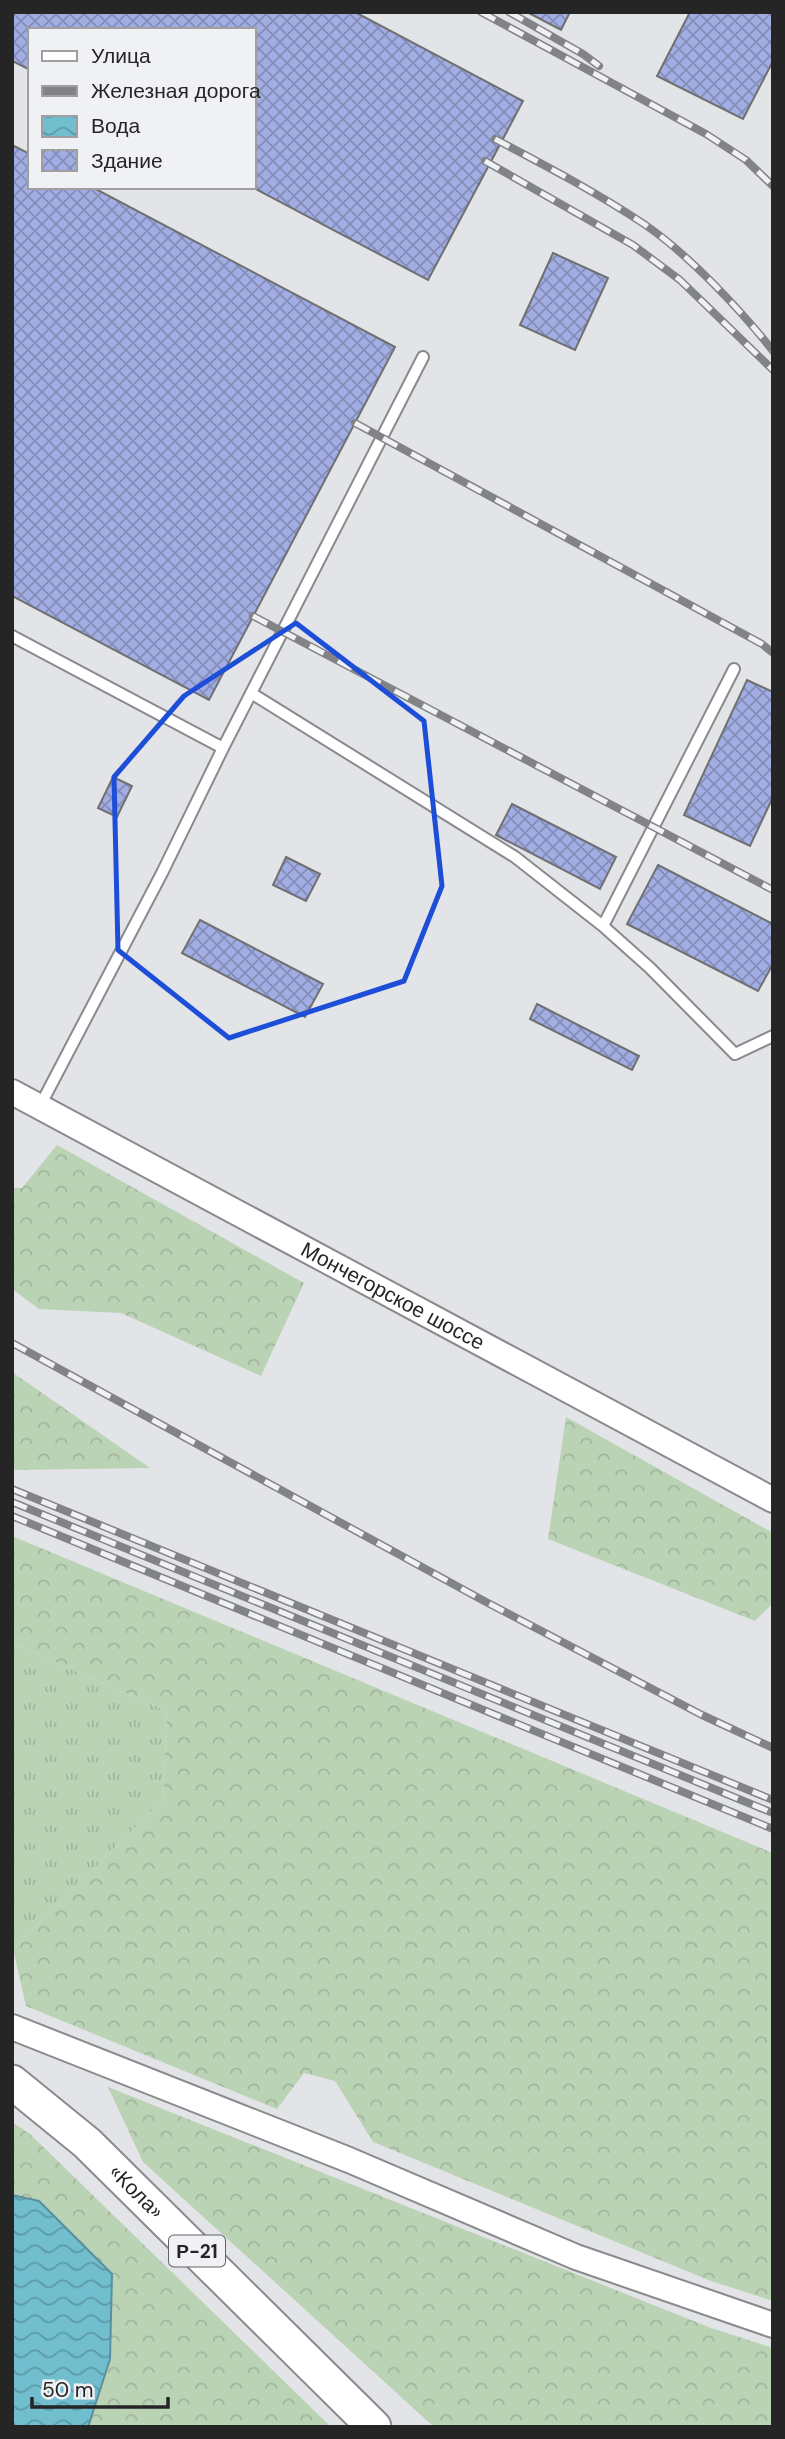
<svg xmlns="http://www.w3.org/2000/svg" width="785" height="2439" font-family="'DM Sans',sans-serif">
	<defs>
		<pattern id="grass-tufts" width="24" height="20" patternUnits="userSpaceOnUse" patternTransform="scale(1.75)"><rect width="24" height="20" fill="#bbd3b5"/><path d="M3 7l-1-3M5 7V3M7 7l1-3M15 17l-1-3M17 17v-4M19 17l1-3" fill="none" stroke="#a1b59c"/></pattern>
		<pattern id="forest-crowns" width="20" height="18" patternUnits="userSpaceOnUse" patternTransform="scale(1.75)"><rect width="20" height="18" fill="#bbd3b5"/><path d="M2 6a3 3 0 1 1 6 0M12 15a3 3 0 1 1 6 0" fill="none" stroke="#a1b59c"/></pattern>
		<pattern id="water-waves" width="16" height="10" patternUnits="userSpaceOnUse" patternTransform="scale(1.75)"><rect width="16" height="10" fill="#71bece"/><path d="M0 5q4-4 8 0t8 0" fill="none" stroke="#5d9aa7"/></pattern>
		<pattern id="building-cross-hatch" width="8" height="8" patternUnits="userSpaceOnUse" patternTransform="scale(1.75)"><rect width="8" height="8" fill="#a2ade3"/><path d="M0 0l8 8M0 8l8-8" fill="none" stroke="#848db8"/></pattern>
	</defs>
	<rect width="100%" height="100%" fill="#e3e4e7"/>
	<!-- grass -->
	<path fill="url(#grass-tufts)" d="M12 1643 167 1711 163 1800 13 1949Z"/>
	<!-- forest -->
	<path fill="url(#forest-crowns)" d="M57 1145 304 1283 261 1376 121 1313 39 1309 12 1289V1188H22Z
		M12 1372 150 1468 12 1470Z
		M566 1417 773 1533V1603L755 1621 548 1539Z
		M12 1536 773 1853V2301L711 2281 373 2142 335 2081 304 2073 277 2109 26 2006 13 1949 163 1800 167 1711 12 1643Z
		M108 2087 711 2328 773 2348V2427H434L143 2162Z
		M12 2122 30 2134 331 2427H88L110 2359 39 2201 12 2195Z"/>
	<!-- water -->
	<path fill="url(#water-waves)" stroke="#5a909c" stroke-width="2" d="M12 2195 39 2201 112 2274 110 2359 88 2427H12Z"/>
	<!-- building -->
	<path fill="url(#building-cross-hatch)" stroke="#6f7072" stroke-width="2" d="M12 12H355L523 101 428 280 252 187 254 30H30V70L12 61Z
		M527 12H570L561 30Z
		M690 12H773V61L743 119 657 76Z
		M12 145 30 154V187H92L395 347 209 700 12 596Z
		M553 253 608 278 575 350 520 325Z
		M747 680 773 692V797L750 846 684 815Z
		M113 777 132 786 117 817 98 808Z
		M512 804 616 857 600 889 496 835Z
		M286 857 320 874 306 901 273 885Z
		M658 865 773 924V964L758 991 627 924Z
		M200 920 323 984 305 1017 182 953Z
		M537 1004 639 1056 632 1070 530 1019Z"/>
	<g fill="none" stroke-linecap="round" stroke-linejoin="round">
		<defs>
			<path id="service" d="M12 636 223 748 162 873 40 1106
				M251 693 515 857 603 926 650 968 735 1054 773 1036
				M223 748 423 357
				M603 926 734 669"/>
			<g id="tertiary">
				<path id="s1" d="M12 1092 773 1500"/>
				<path d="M12 2027 349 2160 576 2257 773 2325"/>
			</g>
			<g id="trunk">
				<path id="s2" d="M12 2082 87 2143 374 2427"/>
			</g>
		</defs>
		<!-- service casing -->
		<use href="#service" stroke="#898a8d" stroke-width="14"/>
		<!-- tertiary casing -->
		<use href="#tertiary" stroke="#898a8d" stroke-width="28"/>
		<!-- trunk casing -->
		<use href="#trunk" stroke="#898a8d" stroke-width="37"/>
		<!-- service -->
		<use href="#service" stroke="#fff" stroke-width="10"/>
		<!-- tertiary -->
		<use href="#tertiary" stroke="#fff" stroke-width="24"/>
		<!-- trunk -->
		<use href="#trunk" stroke="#fff" stroke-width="33"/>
		<defs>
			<path id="rail" d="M481 12 706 134 746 160 773 186
				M509 12 583 54 599 66
				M495 139C546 166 596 192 644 224 688 254 740 309 773 351
				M485 161 633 245 680 280 773 370
				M355 423 762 644 773 653
				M253 616 773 890
				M12 1343 486 1602 702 1715 773 1748
				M12 1489 773 1800
				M12 1502 773 1813
				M12 1516 773 1829"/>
		</defs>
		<!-- rail casing -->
		<use href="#rail" stroke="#828385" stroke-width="8"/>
		<!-- rail -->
		<use href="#rail" stroke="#f0f1f4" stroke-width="5" stroke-dasharray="16" stroke-linecap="butt"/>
	</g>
	<!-- marked area -->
	<path fill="none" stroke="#1d4ed8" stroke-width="5" stroke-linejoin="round" d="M296 623 424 721 442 886 404 981 229 1038 118 950 114 777 184 696Z"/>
	<g text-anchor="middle" stroke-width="7" stroke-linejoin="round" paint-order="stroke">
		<!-- shield labels -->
		<rect fill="#f0f1f4" stroke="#626264" stroke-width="2" x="169" y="2235.5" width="56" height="31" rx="5"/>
		<g font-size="19" font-weight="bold" fill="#252526">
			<text x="197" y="2258">Р-21</text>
		</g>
		<!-- street labels -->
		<g font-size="21" fill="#252526" stroke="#f0f1f4">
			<text dy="7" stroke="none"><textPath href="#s1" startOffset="432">Мончегорское шоссе</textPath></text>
			<text dy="7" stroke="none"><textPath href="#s2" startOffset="166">«Кола»</textPath></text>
		</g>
	</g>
	<!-- border -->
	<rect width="785" height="2439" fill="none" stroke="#252526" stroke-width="28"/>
	<!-- legend -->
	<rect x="28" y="28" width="228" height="161" fill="#f0f1f4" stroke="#9f9fa2" stroke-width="2"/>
	<rect x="42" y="51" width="35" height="10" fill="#ffffff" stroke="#9f9fa2" stroke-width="2"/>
	<text x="91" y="63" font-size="21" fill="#252526">Улица</text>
	<rect x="42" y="86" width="35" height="10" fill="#828385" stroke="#9f9fa2" stroke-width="2"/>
	<text x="91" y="98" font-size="21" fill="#252526">Железная дорога</text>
	<rect x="42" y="116" width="35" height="21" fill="url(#water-waves)" stroke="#9f9fa2" stroke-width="2"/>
	<text x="91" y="133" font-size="21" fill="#252526">Вода</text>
	<rect x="42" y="150" width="35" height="21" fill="url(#building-cross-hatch)" stroke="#9f9fa2" stroke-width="2"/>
	<text x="91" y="168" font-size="21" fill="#252526">Здание</text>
	<!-- scale -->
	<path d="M32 2397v10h136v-10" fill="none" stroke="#252526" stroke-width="3.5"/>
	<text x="42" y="2397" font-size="21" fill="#252526" stroke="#f0f1f4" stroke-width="5" paint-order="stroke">50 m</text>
</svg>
